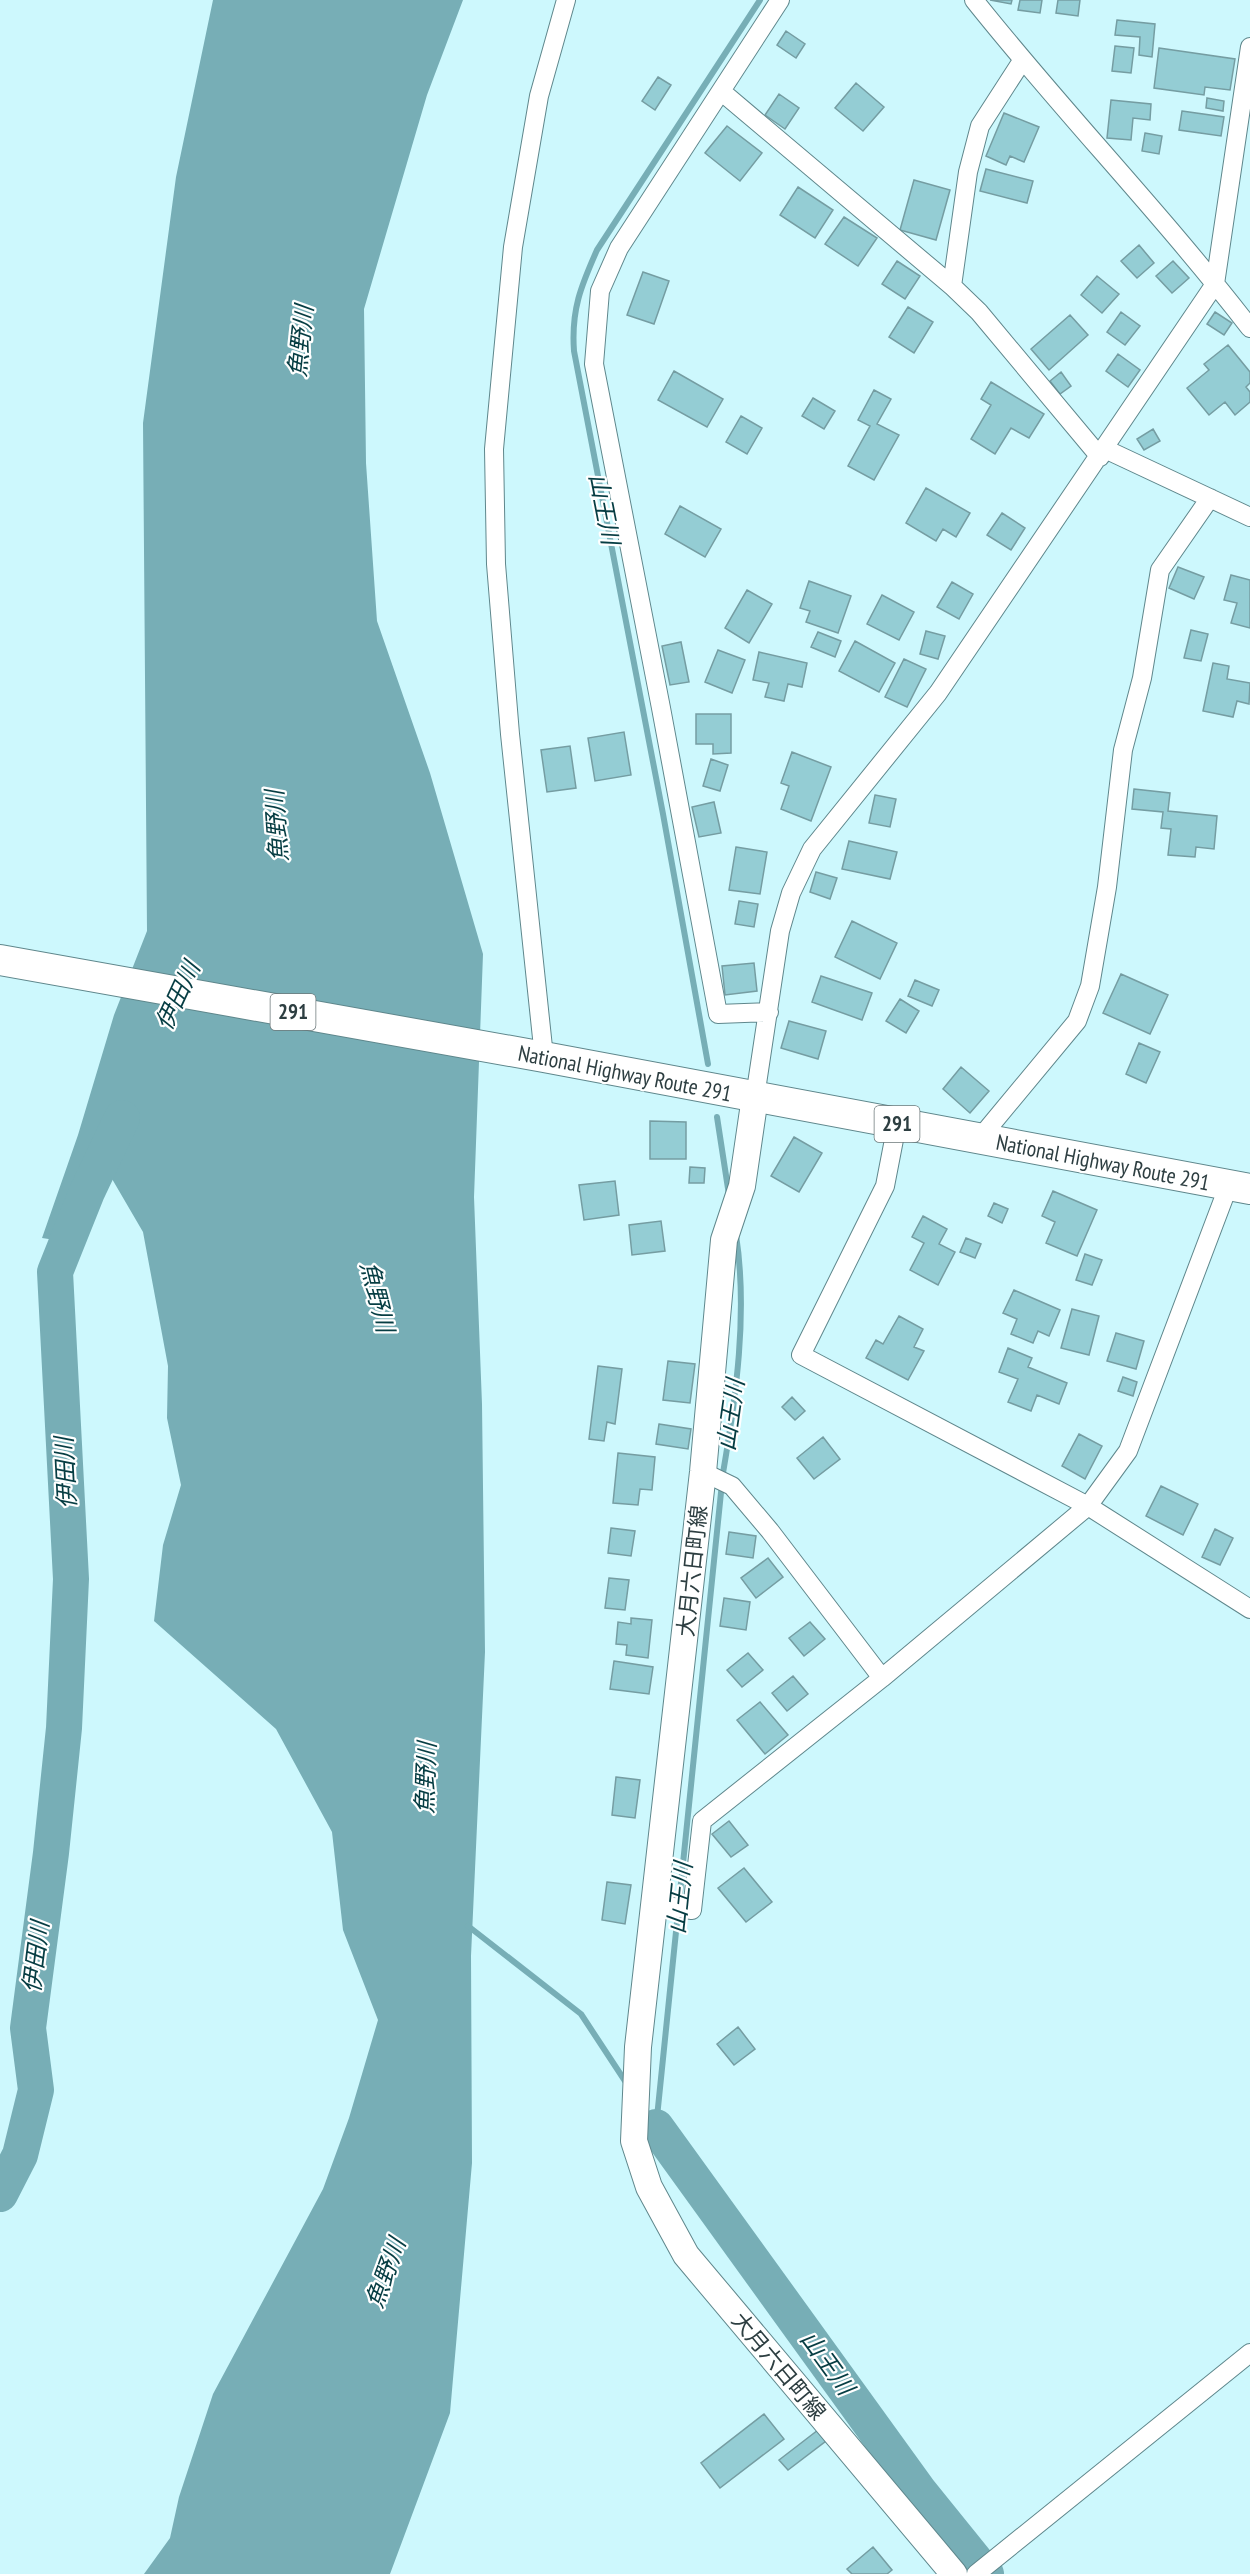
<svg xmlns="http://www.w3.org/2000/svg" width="1250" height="2574" font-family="'PT Sans Narrow','Noto Sans JP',sans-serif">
	<rect width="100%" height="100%" fill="#cdf8fd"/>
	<!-- water -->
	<path fill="#77aeb6" d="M213 0H463L427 95 364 309 366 463 377 621 430 773 483 954 474 1197 482 1404 485 1652 471 1956 472 2163 450 2413 390 2574H144L170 2538 179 2497 213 2394 323 2189 349 2118 378 2020 343 1930 332 1832 276 1729 154 1621 163 1545 181 1485 167 1418 168 1366 143 1232 94 1148 55 1240 42 1238 78 1135 114 1015 147 931 143 423 176 177Z"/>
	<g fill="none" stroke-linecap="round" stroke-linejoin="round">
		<!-- stream -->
		<path stroke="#77aeb6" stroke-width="6" d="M708 1064 663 814 574 351C571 310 581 286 597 250L760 0
			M717 1117 729 1195
			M468 1926 581 2014 627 2084
			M643 2107 656 2126
			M656 2127 723 1473C736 1397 748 1312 736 1235"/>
		<!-- river -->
		<path stroke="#77aeb6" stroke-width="36" d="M656 2127 919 2491 986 2574
			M0 2194 20 2155 36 2090 28 2028 51 1853 64 1728 71 1579 55 1272 87 1192 122 1118"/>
	</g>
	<!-- building -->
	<path fill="#94cdd4" stroke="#759da2" stroke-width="1.5" d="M990 0H1012L1011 4Z
		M1020 0H1042L1040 13 1018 10Z
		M1058 0H1080L1078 16 1056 13Z
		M1117 20 1155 24 1152 57 1139 55 1140 37 1115 35Z
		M786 31 805 44 796 58 777 45Z
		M1115 46 1134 48 1131 73 1112 71Z
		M1159 48 1235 59 1230 90 1205 87 1204 95 1154 88Z
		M658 77 671 85 655 110 642 101Z
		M856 83 884 107 863 131 835 108Z
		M779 94 799 108 785 129 765 115Z
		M1207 98 1224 101 1223 111 1206 108Z
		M1111 100 1151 104 1150 120 1133 118 1131 140 1107 138Z
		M1182 111 1224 117 1221 136 1179 130Z
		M1004 113 1039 127 1024 162 1010 156 1006 165 986 156Z
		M727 126 762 153 740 181 705 153Z
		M1145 133 1162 136 1159 154 1142 151Z
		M986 169 1033 181 1027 203 980 191Z
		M914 180 950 190 936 240 900 230Z
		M798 187 833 210 815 238 780 215Z
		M844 217 877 238 858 266 825 244Z
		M1139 245 1154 263 1137 278 1121 261Z
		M897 261 920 276 905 299 882 284Z
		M1173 261 1189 278 1172 293 1156 276Z
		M643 272 669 281 654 324 627 315Z
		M1097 276 1119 294 1102 313 1081 295Z
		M908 307 933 322 914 353 889 337Z
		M1121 312 1140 326 1125 345 1107 332Z
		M1215 312 1232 323 1224 335 1207 324Z
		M1070 315 1088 335 1049 370 1031 349Z
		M1228 345 1250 372V383L1246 387 1250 392V402L1235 415 1225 402 1209 415 1187 388 1209 370 1204 364Z
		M1118 354 1140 370 1128 387 1106 371Z
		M674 371 723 399 707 427 658 400Z
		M1061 372 1071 386 1060 394 1050 381Z
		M991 382 1044 414 1029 438 1011 428 995 454 971 439 991 405 981 399Z
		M874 390 891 399 877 424 899 435 874 480 848 466 870 426 858 420Z
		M813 398 835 411 824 429 802 416Z
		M741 416 762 428 747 454 726 442Z
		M1153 429 1160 441 1144 450 1137 439Z
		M926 488 970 513 956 537 943 529 936 541 906 523Z
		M680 506 721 529 705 557 665 534Z
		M1002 513 1025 528 1011 550 987 535Z
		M1178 567 1204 577 1194 599 1169 588Z
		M1231 575 1250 580V628L1231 623 1237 603 1224 600Z
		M809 581 851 596 838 633 806 622 810 611 800 608Z
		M952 582 973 594 959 619 937 607Z
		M747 590 772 604 749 643 725 628Z
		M882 595 914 612 899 640 867 624Z
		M1191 630 1208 634 1201 661 1184 658Z
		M926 631 945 636 938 659 920 654Z
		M818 632 841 641 835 657 811 647Z
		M855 641 895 663 879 692 839 671Z
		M681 642 689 682 670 685 662 646Z
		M718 650 745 660 732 693 705 682Z
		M759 652 807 663 802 687 788 684 784 701 765 697 769 683 753 680Z
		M904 659 926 669 907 707 885 697Z
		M1213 663 1229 666 1227 679 1250 683 1249 704 1237 701 1233 717 1203 711Z
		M696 714H731V753L713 754V744H696Z
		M624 732 631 775 595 781 588 738Z
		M570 746 576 788 547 792 541 750Z
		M792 752 831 767 811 821 781 809 789 786 781 783Z
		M711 759 728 765 720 791 703 786Z
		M1134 789 1170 793 1168 811 1217 816 1214 849 1196 847 1195 857 1168 855 1171 829 1161 828 1163 812 1132 809Z
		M875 795 896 799 890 827 869 823Z
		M714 802 721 833 699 837 692 807Z
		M849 841 897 852 890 879 842 869Z
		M736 847 767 852 760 894 729 890Z
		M816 872 837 878 830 899 810 892Z
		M739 901 758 904 754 927 735 924Z
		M852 921 897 943 880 979 835 957Z
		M754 963 757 991 725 995 722 966Z
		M1121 974 1168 995 1150 1034 1103 1013Z
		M821 976 872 993 862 1020 812 1002Z
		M915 980 939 990 932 1006 908 996Z
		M900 999 919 1011 906 1033 886 1021Z
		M789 1021 826 1031 818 1059 781 1048Z
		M1139 1043 1160 1052 1146 1083 1126 1074Z
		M961 1067 989 1091 970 1113 943 1089Z
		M650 1121 686 1122V1159H650Z
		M794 1137 822 1153 799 1192 771 1176Z
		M690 1167 705 1168 704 1183H689Z
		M615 1181 619 1215 584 1220 579 1185Z
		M1053 1191 1097 1210 1077 1256 1046 1243 1055 1222 1042 1216Z
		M994 1203 1008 1209 1002 1223 988 1216Z
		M923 1216 947 1229 939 1244 955 1252 938 1285 910 1270 924 1243 912 1237Z
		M661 1221 665 1251 632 1255 629 1225Z
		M966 1238 981 1244 975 1258 960 1252Z
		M1085 1254 1102 1260 1092 1285 1076 1280Z
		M1014 1290 1060 1310 1049 1336 1038 1331 1033 1343 1011 1334 1017 1319 1003 1313Z
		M1072 1309 1099 1316 1089 1355 1061 1348Z
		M899 1316 923 1329 914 1347 924 1351 908 1380 866 1358 876 1340 883 1344Z
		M1116 1333 1144 1341 1136 1369 1107 1361Z
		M1008 1348 1032 1358 1028 1367 1067 1383 1059 1404 1037 1395 1031 1411 1008 1402 1018 1379 999 1372Z
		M668 1361 695 1364 690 1403 663 1400Z
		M598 1366 622 1369 615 1424 607 1422 604 1441 589 1439Z
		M1123 1377 1137 1382 1133 1396 1118 1391Z
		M792 1397 805 1411 795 1420 782 1407Z
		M659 1424 691 1429 688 1449 656 1444Z
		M1079 1434 1102 1446 1085 1479 1062 1466Z
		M823 1437 840 1459 814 1479 797 1458Z
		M618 1453 655 1457 652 1490 640 1489 638 1505 613 1503Z
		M1161 1486 1198 1504 1183 1535 1146 1516Z
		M611 1528 635 1531 631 1556 608 1553Z
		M1215 1529 1233 1538 1220 1565 1202 1557Z
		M729 1532 756 1536 753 1558 726 1554Z
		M768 1558 783 1577 756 1598 741 1578Z
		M609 1578 629 1580 625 1610 605 1608Z
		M724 1598 750 1602 746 1630 720 1626Z
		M631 1618 652 1620 648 1658 626 1655 627 1645 616 1644 618 1622 631 1624Z
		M810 1622 825 1639 804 1656 789 1638Z
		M748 1653 763 1670 742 1687 727 1670Z
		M614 1661 653 1667 649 1694 610 1689Z
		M793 1676 808 1694 787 1711 772 1693Z
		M760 1702 788 1735 765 1754 737 1720Z
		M616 1777 640 1780 635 1818 612 1815Z
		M729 1821 748 1845 731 1857 712 1834Z
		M744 1868 772 1902 746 1922 718 1888Z
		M607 1882 631 1885 625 1924 602 1920Z
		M738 2027 755 2049 734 2065 717 2044Z
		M764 2414 784 2439 720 2488 701 2463Z
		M818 2430 826 2441 788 2470 779 2460Z
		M873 2547 892 2570 887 2574H852L847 2569Z"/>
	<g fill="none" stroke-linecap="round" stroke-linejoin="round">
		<defs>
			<path id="minor" d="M974 0C1063 112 1163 215 1250 328
				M722 92 952 286 979 312 1100 457
				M952 286 968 172 980 126 1022 61
				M1105 449 1250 517
				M769 1012 718 1014 661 708 594 364 600 291 619 248 780 0
				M544 1057 510 734 496 564 494 449 513 247 539 96 566 0
				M755 1097 780 931 791 893 812 849 938 693 1215 284 1250 47
				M897 1124 885 1186 801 1355 1088 1506 1250 1609
				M980 1138 1077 1021 1090 986 1107 887 1123 750 1142 678 1160 570 1210 498
				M703 1472 732 1486 770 1531 882 1678
				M654 1904 692 1910 702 1821 882 1678 1088 1506 1128 1451 1228 1187
				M976 2574 1250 2353"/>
			<path id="secondary" d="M755 1097 742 1186 724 1240 703 1472 638 2047 634 2141 649 2187 686 2255 954 2574"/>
			<path id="trunk" d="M0 960 544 1057 1250 1189"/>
		</defs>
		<!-- minor casing -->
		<use href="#minor" stroke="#5f878c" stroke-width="20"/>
		<!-- secondary casing -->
		<use href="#secondary" stroke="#5f878c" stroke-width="28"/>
		<!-- trunk casing -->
		<use href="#trunk" stroke="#5f878c" stroke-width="32"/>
		<!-- minor -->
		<use href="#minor" stroke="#fff" stroke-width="18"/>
		<!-- secondary -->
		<use href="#secondary" stroke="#fff" stroke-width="26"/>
		<!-- trunk -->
		<use href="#trunk" stroke="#fff" stroke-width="30"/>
	</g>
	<g text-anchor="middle" stroke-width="4.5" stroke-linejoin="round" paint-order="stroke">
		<!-- shield labels -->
		<g fill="#fff" stroke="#6c787a" stroke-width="1.5">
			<rect x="270.5" y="994" width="45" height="36" rx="4.5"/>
			<rect x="874.5" y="1106" width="45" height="36" rx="4.5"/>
		</g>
		<g font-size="21" font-weight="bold" fill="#2d3e41">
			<text x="293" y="1019">291</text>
			<text x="897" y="1131">291</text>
		</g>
		<!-- street labels -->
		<g font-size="22" fill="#2d3e41" stroke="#fff">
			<text transform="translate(625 1073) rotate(11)" y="8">National Highway Route 291</text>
			<text transform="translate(1103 1162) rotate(11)" y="8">National Highway Route 291</text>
			<text transform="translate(692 1571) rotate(-84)" y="8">大月六日町線</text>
			<text transform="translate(779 2366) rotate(50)" y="8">大月六日町線</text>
		</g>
		<!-- water labels -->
		<g font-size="24" font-style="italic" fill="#063d43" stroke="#fff">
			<text transform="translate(301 341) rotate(-84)" y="8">魚野川</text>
			<text transform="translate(604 509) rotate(79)" y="8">山王川</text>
			<text transform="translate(277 826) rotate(-94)" y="8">魚野川</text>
			<text transform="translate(178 996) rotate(-65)" y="8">伊田川</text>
			<text transform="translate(377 1297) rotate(76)" y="8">魚野川</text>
			<text transform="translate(731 1415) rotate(-82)" y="8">山王川</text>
			<text transform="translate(66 1473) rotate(-93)" y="8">伊田川</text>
			<text transform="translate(426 1778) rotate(-88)" y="8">魚野川</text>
			<text transform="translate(680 1898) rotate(-84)" y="8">山王川</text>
			<text transform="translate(36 1957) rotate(-83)" y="8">伊田川</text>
			<text transform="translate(386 2273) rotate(-70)" y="8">魚野川</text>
			<text transform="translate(827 2363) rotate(54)" y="8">山王川</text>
		</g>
	</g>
</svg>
